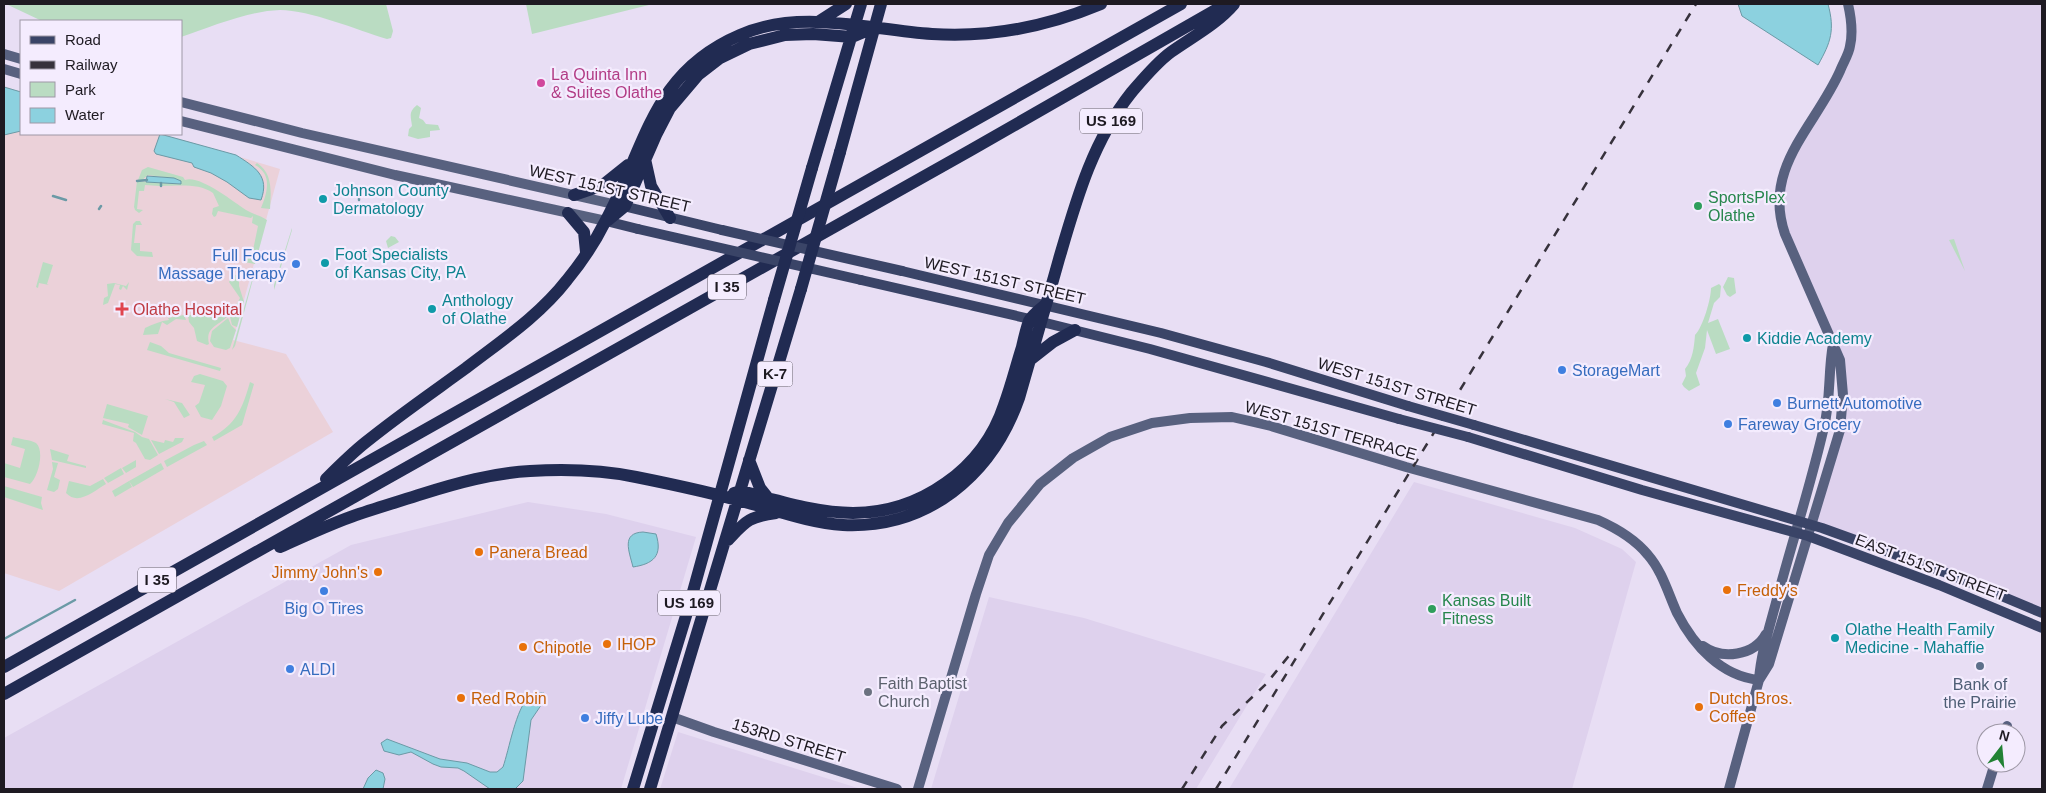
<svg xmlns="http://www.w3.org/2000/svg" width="2046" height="793" font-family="Helvetica,sans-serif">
	<rect width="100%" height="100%" fill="#e8def4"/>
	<!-- built -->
	<path fill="#ded1ed" d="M1848 4H2042V613L1812 524 1840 430V360L1788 242 1780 183 1850 47Z
		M1414 482 1575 528 1622 549 1636 562 1572 789H1229Z
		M528 502 606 514 696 537 621 789H4V738L351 545Z
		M989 597 1084 618 1266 674 1196 789H931Z
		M678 732 861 789H660Z"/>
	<!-- medical -->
	<path fill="#ebd1d9" d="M4 86 21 92V134H163L280 169 233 340 286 354 333 432 59 591 4 573Z"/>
	<!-- green -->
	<path fill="#badcc2" d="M6 4H386L393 31 391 38 387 39C357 30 310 10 280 10 248 11 211 27 181 37V21H42Z
		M526 4H653L532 34Z
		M417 105 421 108 419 118 423 120 426 124 438 125 440 130 430 131V137L418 139 408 136 409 129 412 126C411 117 408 112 417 105Z
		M257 163C273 173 271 192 270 209L261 208C268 191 272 174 255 165Z
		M148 167 183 177 185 180C200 175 232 201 246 210 253 214 261 216 267 220L255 264 244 262 246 254 252 255 258 226 252 223 253 216 251 218 218 211 216 216 214 217 212 214 213 208 219 206 213 193C199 183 178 186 162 186V183L180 184V181L177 179 148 175 141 181 138 180 142 170Z
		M137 181 161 183 160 186 145 185 144 191H139L137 209 143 210 139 213 135 210 134 207Z
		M140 221 142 225H136L134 243H140V251L152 252 153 257 137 256 131 250 133 224 136 221Z
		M292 228V230L274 290V285Z
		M391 236 395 237 399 242 388 248 386 241Z
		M1954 239 1965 271 1949 240Z
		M43 262 53 265 47 284 49 285 39 283 38 288 36 287Z
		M233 275H236L239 279V286L244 302 237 327 232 325 230 317 240 298 229 282Z
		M1728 277 1734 278 1736 293 1730 297 1727 295 1723 287Z
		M253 279 235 346 232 350 252 280Z
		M129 282 127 290 123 286 121 290 119 289 120 285 115 284 108 303 103 305 104 298 108 296 107 284 114 283 126 286Z
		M1719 284 1721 286 1720 297 1714 303 1708 323 1718 319 1730 349 1716 354 1707 330 1705 348 1696 373 1700 385 1689 391 1684 387 1682 384 1686 376 1685 369C1693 359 1694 347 1695 335 1703 327 1711 299 1711 288Z
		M213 308 224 309 228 316C218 326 205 327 209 344L207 345 197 341 194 328 189 322 188 315H202L203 317 204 315 215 314 213 313Z
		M184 315 186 320 176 319 167 325 162 322 158 334 143 335 145 328C153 324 161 321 169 320L168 318Z
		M228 318 231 325 236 330 230 348 226 350 214 347 210 341 212 331Z
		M150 342 161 346 169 353 221 368 220 371 147 350Z
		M200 374 223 381 227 386 221 406 212 420 201 417 195 406 199 403 205 385 191 382 194 376Z
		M250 382 254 384 242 425 214 441 212 437C236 425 243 407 250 382Z
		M165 399 182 403 190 415 184 418 174 402Z
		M107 404 148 416 142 435 128 427 129 424 103 418Z
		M103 420 135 432 142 437 149 439 158 455 150 460 145 459 136 443 133 441 134 433 102 424Z
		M13 437C19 439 31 440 36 443 45 451 38 477 30 484L4 477V463L20 468 25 449 11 445Z
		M175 438H184L182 442 159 454 151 440 164 443 165 440 173 442Z
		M204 441 207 445 167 467 164 461 194 445Z
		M50 449 69 455 67 461 86 466V468L52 460Z
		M136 460V467L126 473 122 468Z
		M52 462 58 463 54 477 60 480 58 489 54 492 47 490 53 469Z
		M161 463 164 469 133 487 129 481Z
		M121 468 124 474 108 483 104 478Z
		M103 479 106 484C94 491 78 506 66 493L69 481 90 486Z
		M129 481 132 487 115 497 112 491Z
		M4 486 42 497 41 503 43 510 4 497Z"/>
	<!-- water -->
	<path fill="#8cd1df" stroke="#6b9aa6" d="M1738 4H1828C1835 30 1831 42 1818 65L1742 16Z
		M4 87 21 92V131L4 135Z
		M160 134 236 155C255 167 270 176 261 200L249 198 227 182 211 173 194 167 192 163 156 154 154 151Z
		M147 176 174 178 181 181V184L146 182Z
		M643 532 656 534C663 556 653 564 633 567 629 551 621 533 643 532Z
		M540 693H544L546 698 531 720 523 781 515 789H490L464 771 458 768 441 767 433 764 411 752 399 755 384 751 381 743 387 739 440 759 467 763 490 772H497L503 767C509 750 516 708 529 697 532 695 537 694 540 693Z
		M376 770 383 773 385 779 383 789H363L368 778Z"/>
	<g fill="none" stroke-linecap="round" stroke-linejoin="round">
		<!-- stream -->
		<path stroke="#6b9aa6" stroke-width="2.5" d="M137 181 147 180
			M161 186V183
			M337 187 359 194V200
			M53 196 66 200
			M99 209 101 206
			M4 639 75 600"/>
		<!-- secondary -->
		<path stroke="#58617f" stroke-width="10" d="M4 54 21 59
			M4 69 21 74
			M181 102 302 133 613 204
			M181 121 395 175 606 221
			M1703 646C1722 660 1754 656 1766 634
			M1759 680 1769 664 1840 430 1843 395 1840 360 1785 234C1762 168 1815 127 1840 71 1843 63 1849 54 1850 46 1853 33 1851 17 1848 4
			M672 717 714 732 897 789
			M2005 733 2007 726
			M918 789 976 594 989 555 1008 523 1040 484 1073 458 1110 437 1152 423 1190 418 1232 417 1271 426 1406 467 1598 520C1616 528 1635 539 1648 555 1662 571 1668 593 1677 613 1694 646 1721 676 1759 680
			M1729 789 1759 680C1761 651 1771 623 1778 595 1793 539 1811 484 1824 427 1831 398 1828 372 1833 344
			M1987 789 1995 763"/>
		<!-- primary -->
		<path stroke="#3a4467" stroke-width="10" d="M619 205 722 230
			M606 221 638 229
			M902 271 1161 333 1266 362 1408 406
			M861 280 1030 319 1150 349 1399 419
			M1474 425 1822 528 1944 572 2042 613
			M1468 437 1642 490 1808 536 1939 585 2042 628"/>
		<!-- highway -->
		<path stroke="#212b52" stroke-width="12" d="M818 22 846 4
			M840 152 881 4
			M645 159 651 186 670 218
			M812 168 861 4
			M574 195 603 185 628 165
			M568 213 584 232 586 252
			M608 220 625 206 656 135 670 108 698 75 720 58 749 44 785 35 813 34 852 37 873 28
			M1030 360 1053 342 1075 330
			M749 460 760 488 768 498
			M326 479C339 466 352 453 366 442 398 416 433 392 466 368 501 341 539 316 567 280 581 263 595 242 605 222 646 147 651 73 740 35 801 8 869 30 932 34 992 38 1046 27 1101 4
			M734 493 741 491C777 500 815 513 853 513 920 513 983 469 1004 405 1011 386 1016 366 1022 347 1024 338 1026 329 1029 321 1032 315 1040 309 1045 305
			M728 540C746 521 748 517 776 513
			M280 547C305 536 330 524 356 515 377 508 400 501 422 494 457 483 493 473 530 471 564 469 602 470 636 477 676 485 717 494 756 505 784 513 813 523 843 525 928 529 992 475 1019 398 1032 352 1046 306 1059 259 1076 201 1092 142 1131 93 1143 79 1156 63 1171 52 1192 37 1217 24 1234 4
			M4 667 1181 4
			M4 694 971 150 1226 4
			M633 789 689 606 774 300
			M650 789 801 289"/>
		<!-- rail -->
		<path stroke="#37323c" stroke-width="2.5" stroke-dasharray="9 9" stroke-linecap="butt" d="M1182 789 1222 726 1266 684 1292 652
			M1216 789 1696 4"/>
		<!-- primary-bridge -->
		<path stroke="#3a4467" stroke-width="10" d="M638 229 861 280
			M722 230 902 271
			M1408 406 1474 425
			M1399 419 1468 437"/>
		<!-- highway-bridge -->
		<path stroke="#212b52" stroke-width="12" d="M801 289 840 152
			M774 300 812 168"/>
	</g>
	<!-- markers -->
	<circle fill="#d1479c" stroke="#f4ecfe" stroke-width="2" cx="541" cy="83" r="5"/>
	<g fill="#0f9aa8" stroke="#f4ecfe" stroke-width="2">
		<circle cx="323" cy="199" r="5"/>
		<circle cx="325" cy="263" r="5"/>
		<circle cx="432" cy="309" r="5"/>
		<circle cx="1747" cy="338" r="5"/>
		<circle cx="1835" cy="638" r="5"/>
	</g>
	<g fill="#2e9e5b" stroke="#f4ecfe" stroke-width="2">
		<circle cx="1698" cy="206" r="5"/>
		<circle cx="1432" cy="609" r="5"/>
	</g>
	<g fill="#3f7fe0" stroke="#f4ecfe" stroke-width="2">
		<circle cx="296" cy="264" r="5"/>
		<circle cx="1562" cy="370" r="5"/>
		<circle cx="1777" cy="403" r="5"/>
		<circle cx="1728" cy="424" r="5"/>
		<circle cx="324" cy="591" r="5"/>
		<circle cx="290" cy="669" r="5"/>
		<circle cx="585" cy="718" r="5"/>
	</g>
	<path fill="#e0444e" stroke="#f4ecfe" stroke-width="2" d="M119.5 301.5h5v5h5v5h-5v5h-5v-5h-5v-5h5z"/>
	<g fill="#e8710a" stroke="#f4ecfe" stroke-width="2">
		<circle cx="479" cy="552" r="5"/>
		<circle cx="378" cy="572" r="5"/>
		<circle cx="1727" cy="590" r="5"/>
		<circle cx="607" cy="644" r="5"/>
		<circle cx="523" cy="647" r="5"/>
		<circle cx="461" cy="698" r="5"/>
		<circle cx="1699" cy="707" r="5"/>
	</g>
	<circle fill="#5c6f8a" stroke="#f4ecfe" stroke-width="2" cx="1980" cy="666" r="5"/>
	<circle fill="#6b7280" stroke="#f4ecfe" stroke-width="2" cx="868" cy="692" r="5"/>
	<g text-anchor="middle" stroke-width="4.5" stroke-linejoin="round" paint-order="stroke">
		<!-- shield labels -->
		<g fill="#f4ecfe" stroke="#5e5964" stroke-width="1">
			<rect x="1080" y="108.5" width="62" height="25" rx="4"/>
			<rect x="708" y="274.5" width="38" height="25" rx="4"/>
			<rect x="757.5" y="361.5" width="35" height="25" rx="4"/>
			<rect x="138" y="567.5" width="38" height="25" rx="4"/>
			<rect x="658" y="590.5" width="62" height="25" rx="4"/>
		</g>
		<g font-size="15" font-weight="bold" fill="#1e1a22">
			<text x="1111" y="126">US 169</text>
			<text x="727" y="292">I 35</text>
			<text x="775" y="379">K-7</text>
			<text x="157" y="585">I 35</text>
			<text x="689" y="608">US 169</text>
		</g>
		<!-- hotel labels -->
		<g font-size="16" fill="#b23c85" stroke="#f4ecfe" text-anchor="start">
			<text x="551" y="80">La Quinta Inn<tspan x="551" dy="18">&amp; Suites Olathe</tspan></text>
		</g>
		<!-- street labels -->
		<g font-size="16" fill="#1e1a22" stroke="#f4ecfe">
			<text transform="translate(610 188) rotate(13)" y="6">WEST 151ST STREET</text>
			<text transform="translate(1005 280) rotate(13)" y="6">WEST 151ST STREET</text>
			<text transform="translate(1397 386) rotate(17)" y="6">WEST 151ST STREET</text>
			<text transform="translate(1331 430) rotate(16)" y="6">WEST 151ST TERRACE</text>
			<text transform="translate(1931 567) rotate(21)" y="6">EAST 151ST STREET</text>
			<text transform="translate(789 740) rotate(17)" y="6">153RD STREET</text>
		</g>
		<!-- culture labels -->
		<g font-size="16" fill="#0d838f" stroke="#f4ecfe" text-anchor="start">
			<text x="333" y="196">Johnson County<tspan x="333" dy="18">Dermatology</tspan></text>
			<text x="335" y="260">Foot Specialists<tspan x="335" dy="18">of Kansas City, PA</tspan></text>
			<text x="442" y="306">Anthology<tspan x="442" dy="18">of Olathe</tspan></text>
			<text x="1757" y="344">Kiddie Academy</text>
			<text x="1845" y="635">Olathe Health Family<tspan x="1845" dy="18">Medicine - Mahaffie</tspan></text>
		</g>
		<!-- leisure labels -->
		<g font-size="16" fill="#27864d" stroke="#f4ecfe" text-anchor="start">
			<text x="1708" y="203">SportsPlex<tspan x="1708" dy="18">Olathe</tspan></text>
			<text x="1442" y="606">Kansas Built<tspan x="1442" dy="18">Fitness</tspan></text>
		</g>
		<!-- shop labels -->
		<g font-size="16" fill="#366cbe" stroke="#f4ecfe" text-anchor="start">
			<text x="286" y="261" text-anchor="end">Full Focus<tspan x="286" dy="18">Massage Therapy</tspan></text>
			<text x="1572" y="376">StorageMart</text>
			<text x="1787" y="409">Burnett Automotive</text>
			<text x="1738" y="430">Fareway Grocery</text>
			<text x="324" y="614" text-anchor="middle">Big O Tires</text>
			<text x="300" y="675">ALDI</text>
			<text x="595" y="724">Jiffy Lube</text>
		</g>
		<!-- health labels -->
		<g font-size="16" fill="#be3a42" stroke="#f4ecfe" text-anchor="start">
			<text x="133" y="315">Olathe Hospital</text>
		</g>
		<!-- food labels -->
		<g font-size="16" fill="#c56008" stroke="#f4ecfe" text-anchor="start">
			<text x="489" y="558">Panera Bread</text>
			<text x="368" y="578" text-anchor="end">Jimmy John's</text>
			<text x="1737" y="596">Freddy's</text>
			<text x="617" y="650">IHOP</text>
			<text x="533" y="653">Chipotle</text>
			<text x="471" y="704">Red Robin</text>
			<text x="1709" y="704">Dutch Bros.<tspan x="1709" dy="18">Coffee</tspan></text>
		</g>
		<!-- worship labels -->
		<g font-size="16" fill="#5b616d" stroke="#f4ecfe" text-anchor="start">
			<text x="878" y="689">Faith Baptist<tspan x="878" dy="18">Church</tspan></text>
		</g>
		<!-- service labels -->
		<g font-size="16" fill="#4e5e75" stroke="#f4ecfe">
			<text x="1980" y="690">Bank of<tspan x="1980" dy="18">the Prairie</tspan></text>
		</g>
	</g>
	<!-- border -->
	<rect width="2046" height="793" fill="none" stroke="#1e1a22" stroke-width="10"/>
	<!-- legend -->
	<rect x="20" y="20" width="162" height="115" fill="#f4ecfe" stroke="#9e98a6"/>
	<rect x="30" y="36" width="25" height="8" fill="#3a4467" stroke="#9e98a6"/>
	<text x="65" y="45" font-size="15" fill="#1e1a22">Road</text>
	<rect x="30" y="61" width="25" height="8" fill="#37323c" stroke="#9e98a6"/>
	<text x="65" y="70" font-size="15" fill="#1e1a22">Railway</text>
	<rect x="30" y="82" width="25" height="15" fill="#badcc2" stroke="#9e98a6"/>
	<text x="65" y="95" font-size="15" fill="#1e1a22">Park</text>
	<rect x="30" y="108" width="25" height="15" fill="#8cd1df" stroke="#9e98a6"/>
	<text x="65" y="120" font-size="15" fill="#1e1a22">Water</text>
	<!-- north arrow -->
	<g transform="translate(2001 748) rotate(16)"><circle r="24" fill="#f4ecfe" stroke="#9e98a6"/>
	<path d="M0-4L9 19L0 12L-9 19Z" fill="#228235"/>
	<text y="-8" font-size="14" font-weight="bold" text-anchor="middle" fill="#1e1a22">N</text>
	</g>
</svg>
